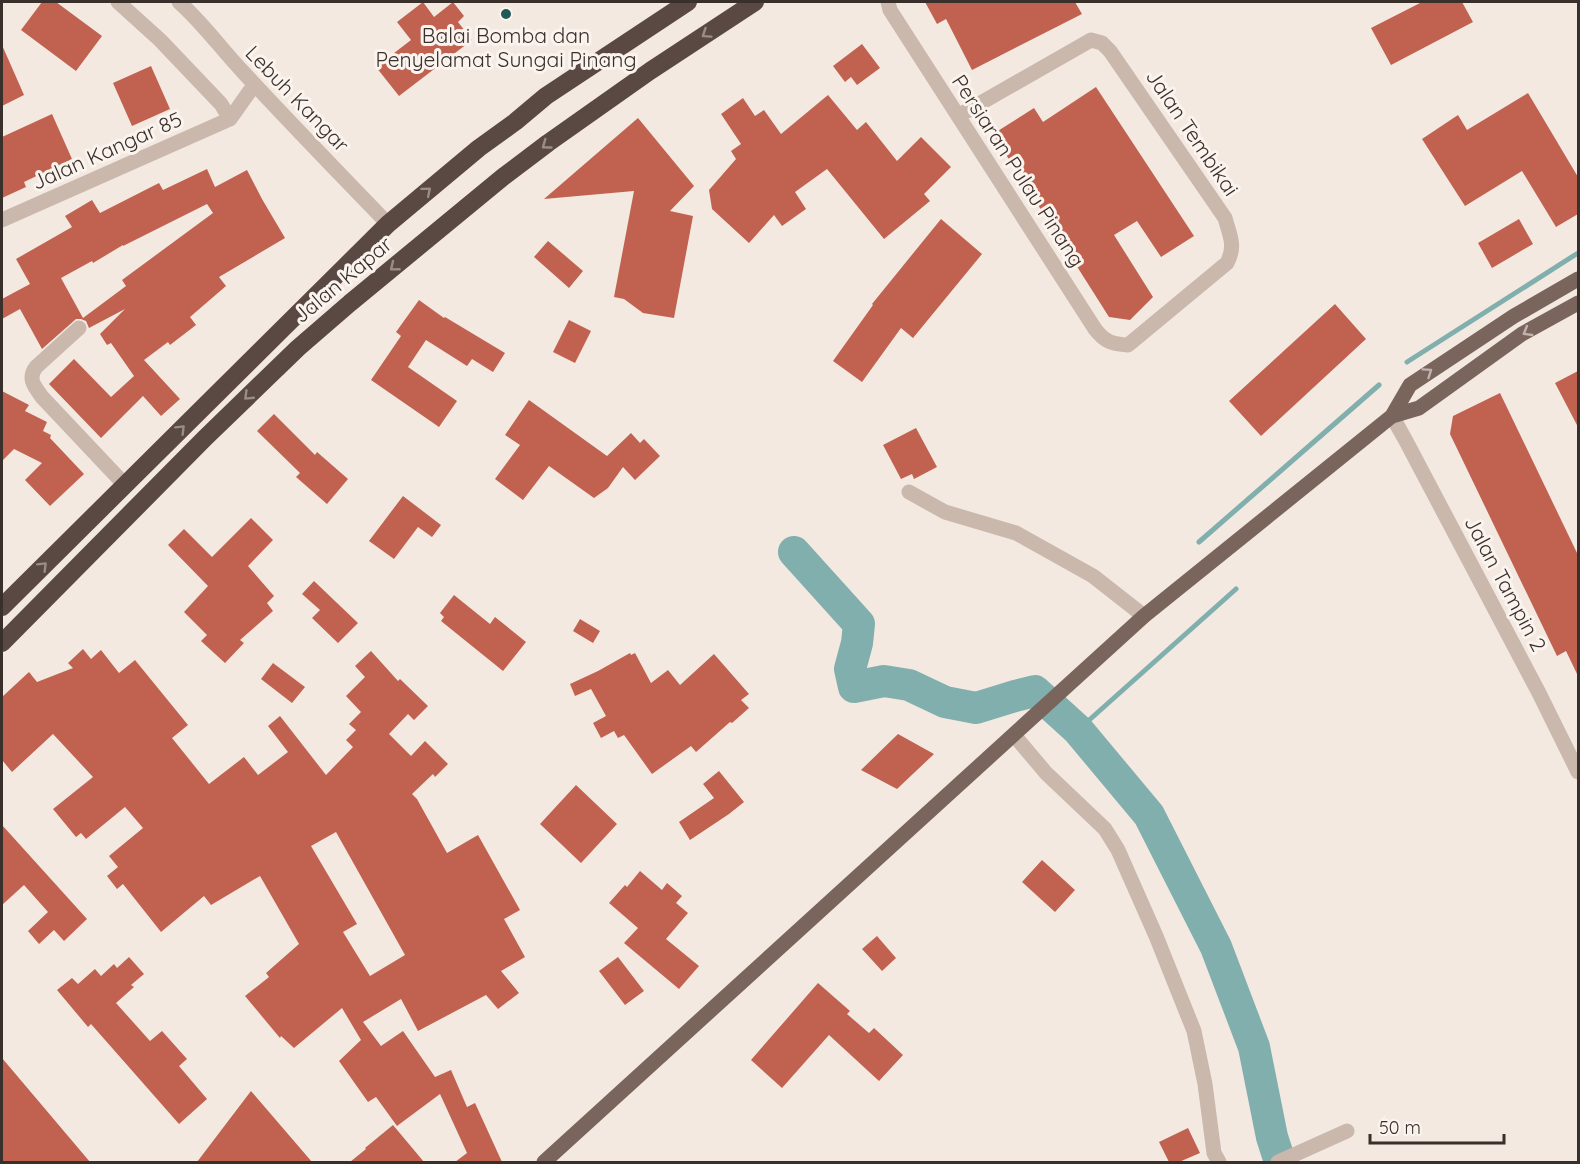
<svg xmlns="http://www.w3.org/2000/svg" width="1580" height="1164" font-family="Quicksand,sans-serif">
	<rect width="100%" height="100%" fill="#f3e9e1"/>
	<g fill="none" stroke-linecap="round" stroke-linejoin="round">
		<!-- stream -->
		<path stroke="#81afad" stroke-width="5" d="M1407 362 1578 253
			M1199 542 1379 385
			M1078 730 1236 589"/>
		<!-- river -->
		<path stroke="#81afad" stroke-width="32" d="M794 552 859 624 857 643 850 669 854 687 884 681 909 685 945 702 976 708 1015 696 1035 691 1078 730 1149 815 1216 947 1254 1047 1272 1137 1280 1162"/>
	</g>
	<!-- building -->
	<path fill="#c16251" fill-rule="evenodd" d="M42 2H56L102 36 76 71 21 30Z
		M423 2 434 17 453 2 464 16 458 22 472 40 399 96 376 67 411 40 397 22Z
		M925 2H1075L1082 14 972 70 946 19 937 24Z
		M1422 2H1462L1473 22 1391 65 1371 28Z
		M862 44 880 68 857 85 851 77 845 82 833 66Z
		M2 45 24 95 2 106Z
		M151 66 170 109 132 126 113 83Z
		M1096 87 1194 236 1161 257 1137 221 1114 235 1153 297 1130 320 1109 317 993 134 1034 108 1043 122Z
		M1528 93 1578 177V214L1556 227 1522 171 1465 206 1422 139 1458 115 1467 130Z
		M828 95 857 130 866 122 897 161 921 137 951 167 924 194 930 201 884 239 827 169 795 192 806 209 782 226 774 215 749 243 712 209 709 190 736 159 731 151 741 144 721 114 743 98 755 116 764 110 781 134Z
		M52 114 72 159 24 182 26 187 2 198V137Z
		M638 118 694 186 670 211 693 216 674 318 643 313 624 299 614 297 634 191 544 199Z
		M207 169 215 187 247 170 262 199 285 238 219 277 226 286 190 317 196 325 170 345 168 342 144 360 180 399 161 416 143 396 101 438 49 384 74 359 111 397 134 376 111 343 107 345 100 334 125 309 89 328 86 321 81 319H76L42 349 20 309 2 319V299L30 284 16 259 72 227 65 216 92 200 100 213 159 183 163 190ZM207 204 213 213 122 280 126 286 83 318 61 278 92 261 93 263 123 245V246Z
		M941 219 982 254 913 338 901 328 862 382 833 361 873 305 872 304Z
		M1519 219 1533 244 1492 268 1478 243Z
		M548 241 583 271 569 288 534 257Z
		M419 300 444 318 445 317 505 353 493 372 472 359 467 366 426 340 408 367 457 401 439 427 371 380 401 336 396 332Z
		M1335 304 1366 339 1261 436 1229 401Z
		M569 320 591 331 575 363 553 352Z
		M1578 371V427L1555 383Z
		M2 391 29 405 25 411 47 422 43 431 51 435 50 438 84 474 50 506 25 480 42 463 14 449 2 461Z
		M1500 393 1578 555V676L1566 651 1557 656 1450 434 1453 416Z
		M529 400 607 456 631 433 640 443 644 439 660 456 635 480 623 467 608 488 594 498 549 466 523 500 495 479 520 445 505 435Z
		M274 414 315 455 317 452 348 479 327 504 296 477 300 473 257 431Z
		M916 428 937 467 914 479 912 474 901 479 883 445Z
		M403 496 441 525 432 537 418 527 394 559 369 541Z
		M251 518 273 540 248 566 274 596 267 603 273 611 240 640 244 643 225 663 201 641 207 635 184 612 208 586 168 545 184 529 212 557Z
		M314 581 358 623 338 643 312 618 320 610 302 594Z
		M454 595 490 624 495 617 526 642 503 671 441 621 444 617 440 613Z
		M580 619 600 631 593 643 573 631Z
		M83 649 91 659 101 650 119 673 135 660 188 725 172 738 209 784 244 757 258 775 288 752 268 726 280 716 326 775 353 747 346 740 356 730 349 724 361 712 346 696 365 677 355 666 371 651 398 681 400 679 428 706 414 720 408 714 389 734 411 756 425 741 448 764 435 777 433 774 412 794 417 799 447 853 478 835 520 910 504 919 525 957 501 971 519 993 498 1009 486 995 418 1031 401 999 363 1022 381 1046 403 1031 435 1077 451 1070 467 1107 475 1103 502 1162H455L467 1153 440 1094 397 1126 376 1097 368 1102 339 1061 361 1040 342 1008 294 1048 281 1036 280 1038 245 996 269 977 266 973 299 944 260 876 211 905 204 896 161 932 123 884 117 889 107 876 118 867 109 856 143 828 125 807 86 839 81 833 76 837 53 809 93 777 53 734 12 772 2 760V697L29 672 37 682 73 668 68 663ZM336 832 405 955 370 976 343 932 357 924 311 846Z
		M630 653 631 655 635 653 651 683 668 670 680 685 714 654 749 694 741 700 749 708 732 723 730 722 696 752 691 746 652 774 624 735 618 738 614 731 601 738 593 723 606 716 591 689 575 696 570 684 598 671Z
		M273 663 305 687 292 703 261 679Z
		M898 734 934 754 897 789 861 770Z
		M719 771 744 802 729 814 690 840 679 822 714 798 703 784Z
		M576 785 617 824 581 863 540 824Z
		M2 825 87 919 64 941 54 930 39 944 28 931 48 912 24 885 2 905Z
		M1042 860 1075 890 1055 912 1022 882Z
		M640 871 662 890 667 883 682 896 676 903 688 913 666 939 699 966 679 989 624 943 638 928 609 903 625 885 627 887Z
		M877 936 896 958 882 971 862 949Z
		M129 957 144 974 131 985 134 987 116 1003 150 1041 162 1031 187 1059 179 1066 207 1099 179 1124 91 1024 88 1027 57 990 72 978 78 984 95 969 101 976 114 964 117 968Z
		M618 957 644 991 625 1005 599 971Z
		M818 983 850 1011 847 1014 869 1033 874 1028 903 1055 879 1081 829 1035 782 1088 751 1060Z
		M2 1058 90 1162H2Z
		M251 1091 312 1162H197Z
		M393 1125 424 1162H350L366 1149 365 1148Z
		M1188 1128 1200 1153 1179 1162H1169L1159 1142Z"/>
	<g fill="none" stroke-linecap="round" stroke-linejoin="round">
		<!-- minor -->
		<path stroke="#cbb8ad" stroke-width="15" d="M118 2 160 40 221 104 230 119
			M179 2C203 23 222 50 244 73 291 124 340 174 388 224
			M888 2 890 10 1095 329C1105 342 1112 344 1128 345L1227 263C1236 246 1230 236 1225 218L1110 51 1102 43 1091 40 958 116
			M230 119 254 85
			M2 220 230 119
			M79 328 36 367C27 379 35 387 42 397L125 485
			M1392 416 1406 441 1539 693 1578 772
			M909 492 945 512 1016 533 1093 576 1144 616
			M1014 735 1046 773 1105 829 1118 850 1156 936 1194 1031 1205 1084 1214 1153 1219 1162
			M1278 1162 1347 1131"/>
		<!-- major -->
		<path stroke="#7a655d" stroke-width="15" d="M1392 416 1419 408 1522 334 1578 303
			M544 1162 1144 616 1392 416 1410 385 1514 316 1578 279"/>
		<!-- highway -->
		<path stroke="#5a4843" stroke-width="18" d="M2 607 388 224 479 148 515 122 546 96 688 2
			M2 643 205 438 298 348 350 303 503 177 548 143 650 71 755 2"/>
	</g>
	<!-- one-way arrows -->
	<defs><path id="oneway-chevron" d="M-2-3.5L2.5 0L-2 3.5" fill="none" stroke-width="1.6" stroke-linecap="round" stroke-linejoin="round" transform="scale(1.5)"/></defs>
	<g stroke="#9a8c87">
		<use href="#oneway-chevron" transform="translate(706 34) rotate(146)"/>
		<use href="#oneway-chevron" transform="translate(546 145) rotate(144)"/>
		<use href="#oneway-chevron" transform="translate(427 191) rotate(-40)"/>
		<use href="#oneway-chevron" transform="translate(394 267) rotate(141)"/>
		<use href="#oneway-chevron" transform="translate(248 396) rotate(136)"/>
		<use href="#oneway-chevron" transform="translate(181 429) rotate(-45)"/>
		<use href="#oneway-chevron" transform="translate(43 566) rotate(-45)"/>
	</g>
	<g stroke="#c0b3ad">
		<use href="#oneway-chevron" transform="translate(1527 332) rotate(150)"/>
		<use href="#oneway-chevron" transform="translate(1428 372) rotate(-34)"/>
	</g>
	<!-- markers -->
	<circle fill="#225a58" stroke="#faf3ee" stroke-width="2" cx="506" cy="14" r="6"/>
	<g text-anchor="middle" stroke-width="6" stroke-linejoin="round" paint-order="stroke">
		<!-- poi labels -->
		<g font-size="21" fill="#392f2b" stroke="#faf3ee">
			<text x="506" y="43">Balai Bomba dan<tspan x="506" dy="24">Penyelamat Sungai Pinang</tspan></text>
		</g>
		<!-- street labels -->
		<g font-size="21" fill="#392f2b" stroke="#faf3ee">
			<text transform="translate(297 99) rotate(46)" y="7">Lebuh Kangar</text>
			<text transform="translate(1192 133) rotate(56)" y="7">Jalan Tembikai</text>
			<text transform="translate(107 151) rotate(-24)" y="7">Jalan Kangar 85</text>
			<text transform="translate(1018 171) rotate(57)" y="7">Persiaran Pulau Pinang</text>
			<text transform="translate(343 280) rotate(-40)" y="7">Jalan Kapar</text>
			<text transform="translate(1505 584) rotate(62)" y="7">Jalan Tampin 2</text>
		</g>
	</g>
	<!-- border -->
	<rect width="1580" height="1164" fill="none" stroke="#392f2b" stroke-width="6"/>
	<!-- scale -->
	<path d="M1370 1134v9h134v-9" fill="none" stroke="#392f2b" stroke-width="3"/>
	<text x="1379" y="1134" font-size="18" fill="#392f2b" stroke="#faf3ee" stroke-width="4.5" paint-order="stroke">50 m</text>
</svg>
